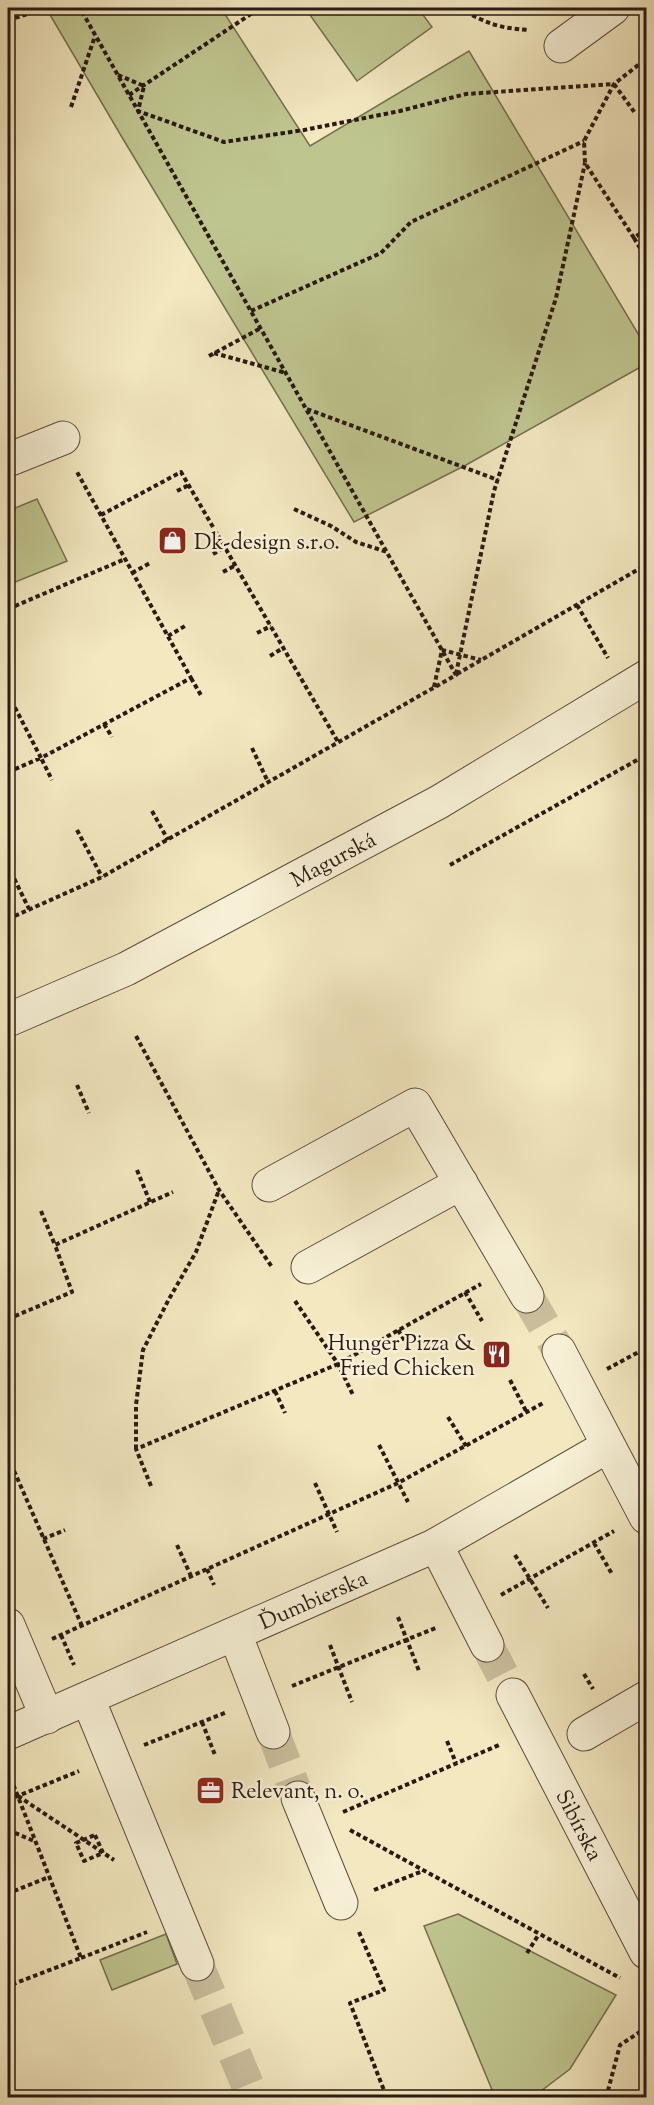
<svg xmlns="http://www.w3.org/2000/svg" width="654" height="2105" font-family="'Sorts Mill Goudy',serif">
	<rect width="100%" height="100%" fill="#f3e8c0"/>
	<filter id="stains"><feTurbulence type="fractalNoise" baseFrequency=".00333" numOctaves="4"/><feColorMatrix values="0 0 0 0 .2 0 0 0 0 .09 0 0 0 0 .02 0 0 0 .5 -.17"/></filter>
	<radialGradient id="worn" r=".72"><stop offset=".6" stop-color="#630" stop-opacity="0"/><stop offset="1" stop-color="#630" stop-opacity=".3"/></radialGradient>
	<!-- green -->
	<path fill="#bfc58f" stroke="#746f52" stroke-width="1.5" d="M46 8H221L310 146 469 51 646 347V364L466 465 354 522 123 139Z
		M305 8H418L432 27 357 81Z
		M37 499 67 561 8 585V511Z
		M458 1914 616 1995 570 2069 533 2097H495L424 1926Z
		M166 1934 177 1964 112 1990 100 1960Z"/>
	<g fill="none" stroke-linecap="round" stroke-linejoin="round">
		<!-- minor-tunnel -->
		<path stroke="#cbbf9e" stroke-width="33" stroke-dasharray="33 16" stroke-linecap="butt" d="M527 1296 559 1351
			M487 1645 513 1695
			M273 1732 298 1798
			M197 1964 253 2098"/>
		<defs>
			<g id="minor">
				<path d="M561 46 613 8"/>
				<path d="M8 460 63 438"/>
				<path id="s1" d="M8 1020 126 969 439 802 646 677"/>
				<path d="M269 1185 415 1105 527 1296"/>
				<path d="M308 1267 461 1183"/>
				<path d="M559 1351 646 1517"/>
				<path d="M436 1545 487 1645"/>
				<path d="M8 1625 47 1717"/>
				<path d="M235 1634 273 1732"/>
				<path id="s2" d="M513 1695 646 1952"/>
				<path d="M88 1699 197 1964"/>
				<path id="s3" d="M8 1733 434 1546 608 1446"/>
				<path d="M584 1734 646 1698"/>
				<path d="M298 1798 341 1903"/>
			</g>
		</defs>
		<!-- minor casing -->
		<use href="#minor" stroke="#5c4d3f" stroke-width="35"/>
		<!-- path -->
		<path stroke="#291914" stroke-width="4" stroke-dasharray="4.5 3" stroke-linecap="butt" d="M459 8C486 23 497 28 529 30
			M8 20 48 8
			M118 75 144 86 138 111 224 142 304 130 400 111 466 94 614 84
			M614 84 635 113
			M129 95 260 8
			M71 107 95 36
			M646 229 634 238 646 258
			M634 238 585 163 584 141 614 84 646 59
			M251 311 381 253 411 222 584 141
			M214 353 286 373
			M209 356 261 328
			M307 409 498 480
			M177 491 189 485
			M294 509 331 526 356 542 387 552
			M101 515 181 472 338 742
			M213 554 225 547
			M223 572 236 565
			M132 573 150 563
			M577 605 608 658
			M8 609 125 559
			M257 633 271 626
			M168 636 185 626
			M270 656 283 648
			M456 674 494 491 556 298 585 163
			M457 674 646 565
			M191 678 202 697
			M434 687 442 650 481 660
			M8 694 41 758 191 678 77 472
			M104 724 112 737
			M252 748 268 782
			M8 772 41 758 52 780
			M152 811 168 840
			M77 830 102 877
			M450 865 646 755
			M11 872 29 909
			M8 919 102 877 456 675 80 8
			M136 1036 219 1190 272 1267
			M77 1085 89 1113
			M137 1170 150 1202
			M41 1211 55 1245
			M465 1292 482 1321
			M295 1301 338 1364 353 1395
			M8 1319 72 1292 55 1245 173 1192
			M398 1330 411 1351
			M607 1369 646 1348
			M510 1380 527 1413
			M275 1391 285 1413
			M448 1417 466 1446
			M379 1445 408 1502
			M136 1449V1405L143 1350 169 1299 196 1252 219 1190
			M8 1457 82 1626
			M315 1483 337 1532
			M151 1486 136 1449 338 1364 481 1284
			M43 1539 65 1530
			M594 1543 612 1574
			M177 1545 191 1576
			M515 1555 548 1608
			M207 1569 214 1585
			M501 1595 614 1531
			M398 1617 419 1671
			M61 1635 74 1665
			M52 1639 398 1483 545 1402
			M330 1645 352 1702
			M584 1674 593 1689
			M292 1686 438 1627
			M202 1722 215 1755
			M447 1741 456 1763
			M144 1745 227 1712
			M8 1771 81 1958 8 1986
			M18 1796 114 1860
			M8 1800 79 1771
			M343 1812 499 1745
			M8 1830 34 1841
			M350 1830 620 1978
			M95 1835 103 1853 84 1861 76 1843Z
			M374 1890 423 1871
			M14 1891 49 1877
			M359 1932 384 1990 350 2003 387 2098
			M527 1953 539 1934
			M81 1958 147 1932
			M606 2098 620 2045 646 2028"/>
		<!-- minor -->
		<use href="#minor" stroke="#f7f0d6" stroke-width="33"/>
	</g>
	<!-- icons -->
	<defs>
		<symbol id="shop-square" viewBox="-11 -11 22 22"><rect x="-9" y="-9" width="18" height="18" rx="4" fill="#8f2418" stroke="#f7f0d6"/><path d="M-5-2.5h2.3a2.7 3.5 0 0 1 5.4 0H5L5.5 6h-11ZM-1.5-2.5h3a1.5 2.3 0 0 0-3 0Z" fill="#fff"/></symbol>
		<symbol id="restaurant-square" viewBox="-11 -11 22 22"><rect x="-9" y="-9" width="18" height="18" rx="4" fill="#8f2418" stroke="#f7f0d6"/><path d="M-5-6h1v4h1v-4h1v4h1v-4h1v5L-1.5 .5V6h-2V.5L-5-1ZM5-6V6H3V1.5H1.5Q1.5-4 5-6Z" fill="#fff"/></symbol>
		<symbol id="office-square" viewBox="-11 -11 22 22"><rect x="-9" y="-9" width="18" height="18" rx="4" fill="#8f2418" stroke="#f7f0d6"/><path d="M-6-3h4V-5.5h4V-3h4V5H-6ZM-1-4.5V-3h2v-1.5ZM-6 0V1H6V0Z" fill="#fff"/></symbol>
	</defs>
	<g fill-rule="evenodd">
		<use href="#shop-square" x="156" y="524" width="33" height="33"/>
		<use href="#restaurant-square" x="480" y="1338" width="33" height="33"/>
		<use href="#office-square" x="194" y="1774" width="33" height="33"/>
	</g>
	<g text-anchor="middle" stroke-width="5" stroke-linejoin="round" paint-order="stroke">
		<!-- poi labels -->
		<g font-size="22" fill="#291914" stroke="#f7f0d6" text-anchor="start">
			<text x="194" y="549">Dk-design s.r.o.</text>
			<text x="475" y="1350" text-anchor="end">Hunger Pizza &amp;<tspan x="475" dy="25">Fried Chicken</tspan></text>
			<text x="231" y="1798">Relevant, n. o.</text>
		</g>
		<!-- street labels -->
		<g font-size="22" fill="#291914" stroke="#f7f0d6">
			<text dy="8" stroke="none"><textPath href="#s1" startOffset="363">Magurská</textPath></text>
			<text dy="8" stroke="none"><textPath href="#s3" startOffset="333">Ďumbierska</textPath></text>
			<text dy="8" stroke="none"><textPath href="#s2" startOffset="146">Sibírska</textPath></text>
		</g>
	</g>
	<!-- margin -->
	<rect width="654" height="2105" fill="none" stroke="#f3e8c0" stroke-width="30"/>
	<rect x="9" y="9" width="636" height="2087" fill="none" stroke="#291914" stroke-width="3"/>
	<rect x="15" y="15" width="624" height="2075" fill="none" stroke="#291914" stroke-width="1.5"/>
	<rect width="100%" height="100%" filter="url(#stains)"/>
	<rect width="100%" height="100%" fill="url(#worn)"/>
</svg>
